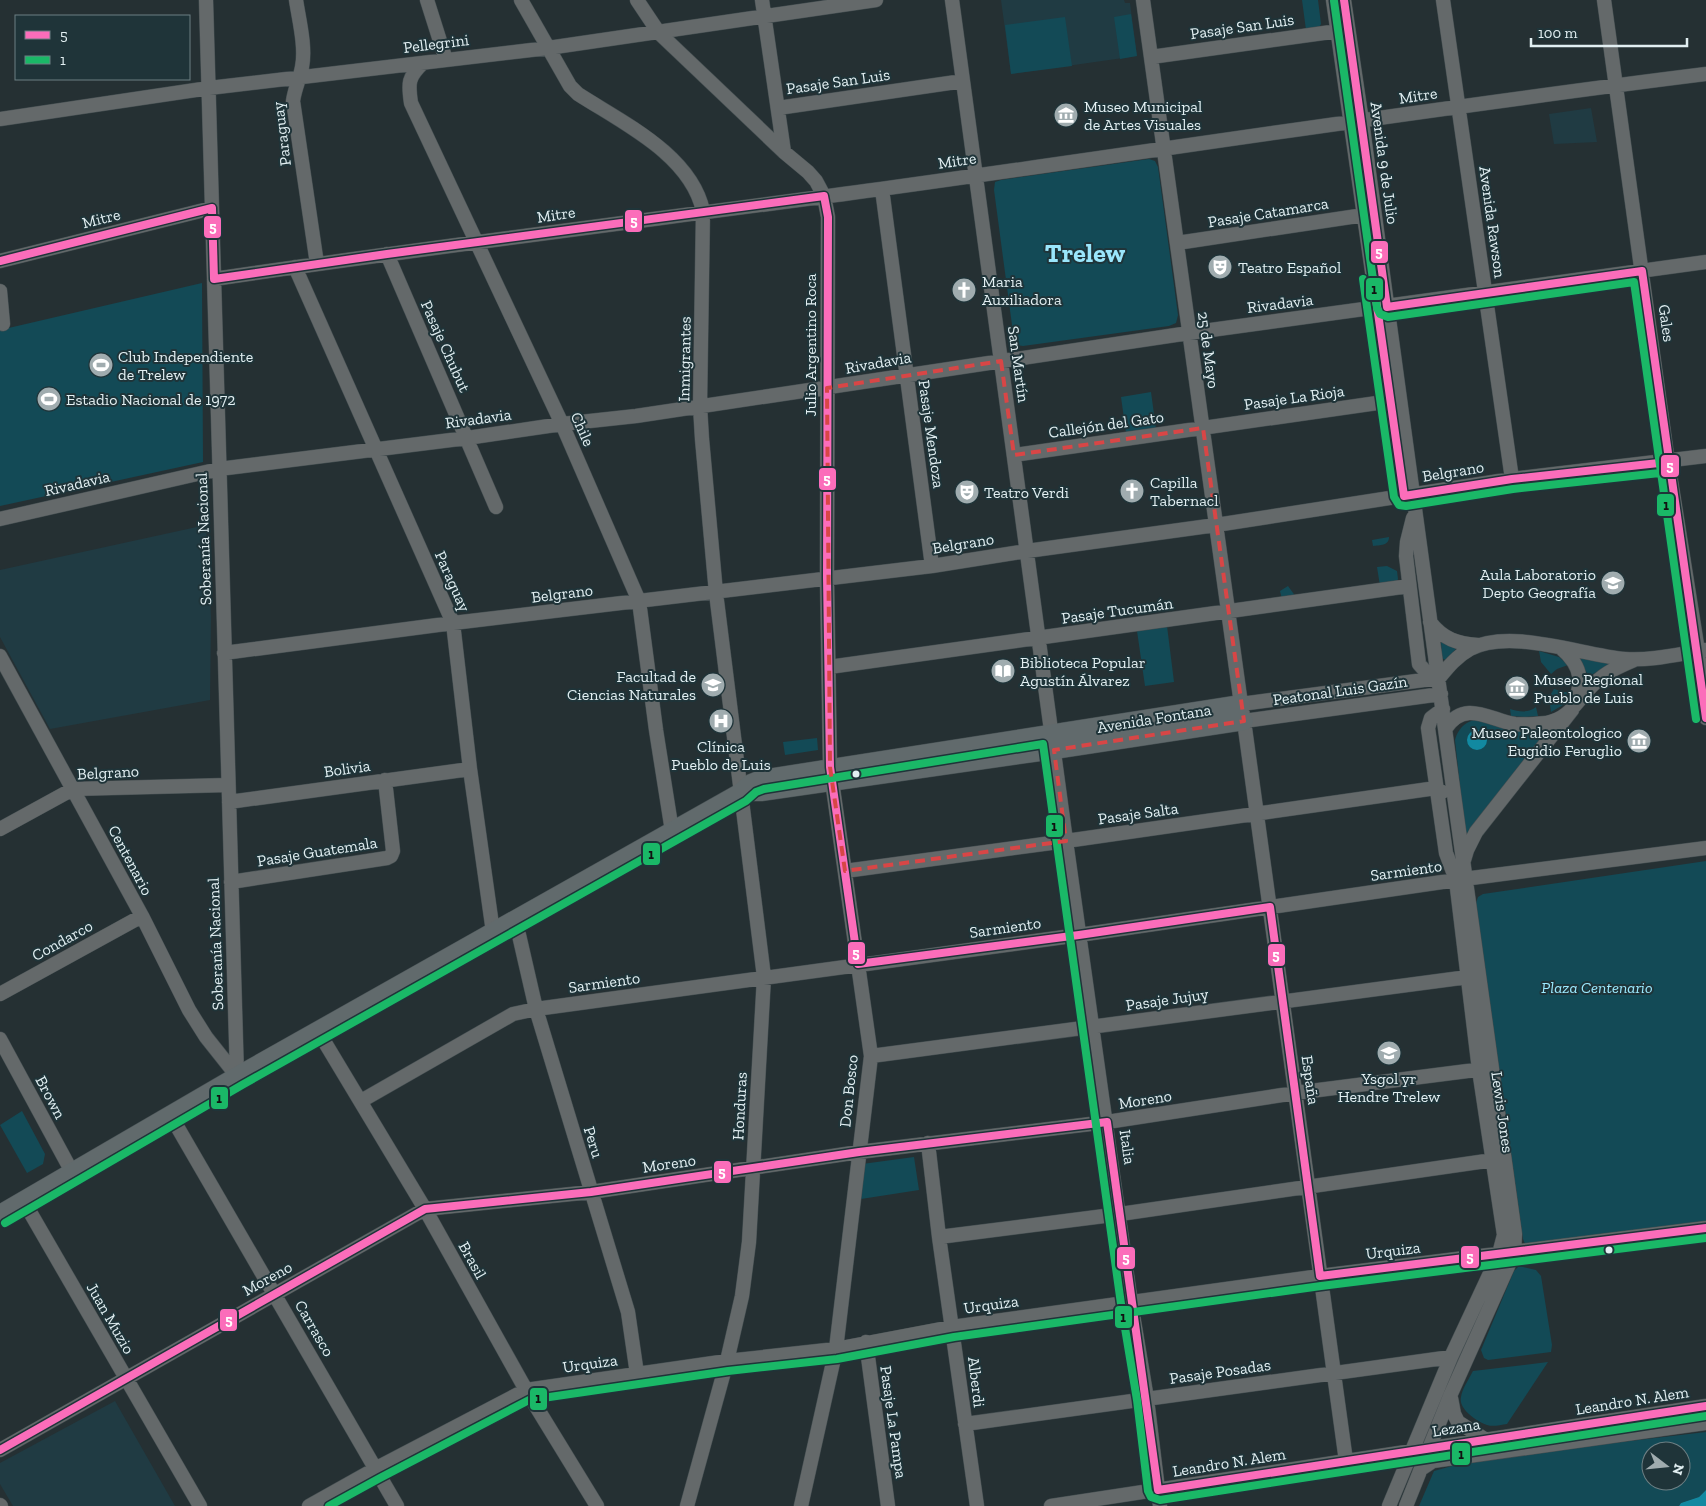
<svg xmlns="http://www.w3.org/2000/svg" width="1706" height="1506" font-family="'Zilla Slab',serif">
	<rect width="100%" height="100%" fill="#253033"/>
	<!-- built -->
	<path fill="#203b43" d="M1001 0H1124L1125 3H1130L1137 56 1011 74Z
		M1591 108 1597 142 1554 144 1549 114Z
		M206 525 211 617 210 700 50 729 0 637V570Z
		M115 1401 175 1506H13L0 1484V1463Z"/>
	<!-- green -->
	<path fill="#134a56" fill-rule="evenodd" d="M1302 0H1318L1321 24 1318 29 1306 30Z
		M1131 14 1137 56 1120 59 1114 17Z
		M1065 17 1072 66 1011 74 1005 25Z
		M1149 159 1155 161 1158 167 1178 315 1176 323 1169 326 1023 346 1017 345 1014 340 994 190 995 182 1001 180Z
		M202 283 203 462 0 506V330Z
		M1151 392 1156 429 1126 433 1121 397Z
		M1389 537C1389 546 1380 545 1373 546L1372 540Z
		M1387 566 1397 571 1398 579 1397 581 1380 586 1377 567Z
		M1288 586 1296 597 1282 599 1280 591Z
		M1167 626 1174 682 1145 686 1137 631Z
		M1442 641 1456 649 1445 660 1442 658 1441 642Z
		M1539 651 1559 657 1568 665 1557 669 1551 674 1541 662Z
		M1578 657 1615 662 1593 674 1588 675Z
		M1554 689 1564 692H1571L1563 705 1551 712 1549 697Z
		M1536 707 1538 716 1525 717 1511 716 1510 709C1520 712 1528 713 1536 707Z
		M1474 720 1554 725 1468 834 1465 832 1455 740C1458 729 1464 723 1474 720Z
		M817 738 818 750 785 755 783 742Z
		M1706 861V1221L1531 1246 1525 1244 1523 1239 1476 903 1478 897 1483 894Z
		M22 1111 45 1154 43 1164 27 1173 0 1125Z
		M914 1157 919 1190 861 1199 862 1164Z
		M1518 1267H1523L1536 1270 1541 1276 1552 1345 1551 1352 1488 1360 1484 1358 1481 1350 1514 1271Z
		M1548 1362 1507 1424C1500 1425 1493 1427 1487 1425 1477 1422 1458 1409 1461 1397 1462 1389 1469 1379 1473 1371Z
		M1706 1432V1490L1699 1497 1681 1503 1679 1506H1419L1434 1471 1477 1459ZM1651 1451H1681V1481H1651Z"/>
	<!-- water -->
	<path fill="#1289a1" d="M1467 740a10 10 0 1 1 20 0a10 10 0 1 1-20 0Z
		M1706 1490V1506H1679L1681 1503 1699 1497Z"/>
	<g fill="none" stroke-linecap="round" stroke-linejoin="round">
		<defs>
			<path id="minor" d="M206 0 237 1076
				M296 0C299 20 306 47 302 67 300 79 295 87 293 101L317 264
				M427 0 446 60
				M521 0 570 86 578 94C623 123 691 155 703 211L700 406 702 439 716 593 764 977 749 1242 742 1296 727 1361 687 1506
				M637 0 659 33 784 152 808 172 816 181 824 196 828 217 827 578 830 767 871 1056 836 1349 801 1506
				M762 0 784 152
				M952 0 1066 841 1131 1303 1147 1399 1160 1506
				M1143 0 1241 704 1244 721 1346 1461
				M1333 0 1386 369
				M1344 0 1362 121 1455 802C1476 946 1494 1090 1515 1234L1514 1253 1450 1396 1406 1506
				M1443 0 1512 479
				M1604 0 1668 462 1698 651 1706 718
				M1151 57 1338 31
				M423 63C408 77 408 83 411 103L562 424 639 601 656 730 672 831
				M778 108 963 81
				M0 119 209 88 548 48 876 0
				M882 189 932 566
				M1177 243 1364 215
				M387 254 496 507
				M0 261 212 208
				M295 267 453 623 470 769 493 932
				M214 279C436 246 659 219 881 189 1156 151 1431 108 1706 74
				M0 291 3 324
				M1014 455 1391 401
				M1413 518 1407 542 1406 556 1419 664 1426 672 1438 677
				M0 519 219 469 467 438 562 424 636 416 1189 333 1706 262
				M1430 622C1443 639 1458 644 1478 645
				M224 653 453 623 932 566 1027 551 1216 525 1512 479 1706 456
				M0 656 142 916 189 1010 206 1037 237 1076
				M829 667 1409 586
				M1241 704 1439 678C1448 667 1457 656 1470 649 1511 628 1581 655 1625 659 1651 661 1679 654 1705 650
				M1244 721 1441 694
				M1446 728C1465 699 1490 720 1515 724 1525 725 1536 724 1546 723 1572 718 1577 699 1595 683 1606 672 1620 666 1634 660
				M229 802 470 769
				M0 829 73 789 228 785
				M1464 860 1467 850 1476 832 1572 710C1583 683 1584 668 1561 648
				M845 871 1066 841 1436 788 1442 792
				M231 882 387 858 391 856 393 851 385 780
				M511 922 519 935 536 1009 628 1312 637 1374
				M0 994 142 916
				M318 1031 425 1209 526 1390 597 1506
				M0 1039 72 1172
				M871 1056 1468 977
				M361 1101 513 1014 536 1009 1079 935 1456 880 1706 848
				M171 1116 397 1506
				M928 1143 939 1237 977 1506
				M23 1200 200 1506
				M939 1237 1120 1214 1493 1160
				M866 1342 888 1506
				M1451 1398 1454 1414 1458 1422 1486 1440
				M965 1424 1451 1357
				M0 1450 425 1209 591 1192 859 1152 1107 1122 1295 1093 1491 1068
				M1421 1469 1433 1461 1706 1423
				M0 1505 1 1506
				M309 1506 375 1469 526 1390 727 1361 836 1349 952 1327 1320 1276 1706 1228
				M1051 1506 1706 1406
				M1389 1506 1451 1357 1499 1254 1504 1235 1479 1070 1456 880 1446 853 1428 728 1431 718 1443 709"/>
			<path id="major" d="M742 792H761L1054 750 1244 721
				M0 1214 237 1076 741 792 751 783 761 779 1241 704"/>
		</defs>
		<!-- minor casing -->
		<use href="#minor" stroke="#444e51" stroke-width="15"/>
		<!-- major casing -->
		<use href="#major" stroke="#444e51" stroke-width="19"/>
		<!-- minor -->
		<use href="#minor" stroke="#64696a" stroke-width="14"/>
		<!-- major -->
		<use href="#major" stroke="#616a6c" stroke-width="18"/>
		<defs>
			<path id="bus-1" d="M1344 0 1387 307 1642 271 1706 718
				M0 261 212 208 214 279 387 254 824 196 828 217 827 578 830 767 858 964 1079 935 1270 907 1320 1276 1706 1228
				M1373 278 1404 496 1512 479 1668 462
				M0 1450 425 1209 591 1192 859 1152 1107 1122 1158 1490 1706 1406"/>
			<path id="bus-2" d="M1334 1 1377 308 1380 314 1388 317 1634 282 1696 719
				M1363 279 1394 497 1399 505 1406 506 1513 489 1669 472
				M5 1223 242 1085 746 801 756 792 764 789 1043 744 1121 1304 1137 1400 1148 1491 1151 1497 1160 1500 1706 1416
				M329 1506 380 1478 529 1400 728 1371 837 1359 954 1337 1321 1286 1706 1238"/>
		</defs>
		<!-- bus-1 casing -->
		<use href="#bus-1" stroke="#1f3439" stroke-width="11"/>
		<!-- bus-2 casing -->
		<use href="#bus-2" stroke="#1f3439" stroke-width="11"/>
		<!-- bus-1 -->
		<use href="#bus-1" stroke="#fb6dba" stroke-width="8"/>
		<!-- bus-2 -->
		<use href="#bus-2" stroke="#1ab867" stroke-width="8"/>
	</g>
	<!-- marked area -->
	<path fill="none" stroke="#d84646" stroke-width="4" stroke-dasharray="10 6" stroke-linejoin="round" d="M1001 361 1014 455 1203 428 1244 721 1054 750 1066 841 845 871 830 767 827 388Z"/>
	<!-- icons -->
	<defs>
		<symbol id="museum-disc" viewBox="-11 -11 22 22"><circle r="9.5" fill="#a0acaf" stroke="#1f3439"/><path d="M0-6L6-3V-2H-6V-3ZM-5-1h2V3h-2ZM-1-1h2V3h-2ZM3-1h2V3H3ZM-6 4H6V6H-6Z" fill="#fff"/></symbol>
		<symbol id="theatre-disc" viewBox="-11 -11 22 22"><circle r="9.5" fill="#a0acaf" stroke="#1f3439"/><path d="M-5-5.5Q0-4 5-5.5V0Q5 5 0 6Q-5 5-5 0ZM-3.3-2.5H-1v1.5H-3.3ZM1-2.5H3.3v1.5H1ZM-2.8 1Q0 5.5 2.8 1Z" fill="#fff"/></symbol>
		<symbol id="church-disc" viewBox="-11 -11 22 22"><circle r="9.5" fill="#a0acaf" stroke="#1f3439"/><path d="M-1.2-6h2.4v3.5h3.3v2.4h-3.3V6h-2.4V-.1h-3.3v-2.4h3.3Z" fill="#fff"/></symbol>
		<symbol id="stadium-disc" viewBox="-11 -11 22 22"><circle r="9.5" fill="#a0acaf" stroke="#1f3439"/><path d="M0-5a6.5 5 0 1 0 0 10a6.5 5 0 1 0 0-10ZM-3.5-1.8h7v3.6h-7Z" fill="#fff"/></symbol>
		<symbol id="university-disc" viewBox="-11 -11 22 22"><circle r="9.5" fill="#a0acaf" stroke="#1f3439"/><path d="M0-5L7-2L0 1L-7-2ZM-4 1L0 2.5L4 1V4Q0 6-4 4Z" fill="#fff"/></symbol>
		<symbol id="library-disc" viewBox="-11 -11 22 22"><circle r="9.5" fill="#a0acaf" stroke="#1f3439"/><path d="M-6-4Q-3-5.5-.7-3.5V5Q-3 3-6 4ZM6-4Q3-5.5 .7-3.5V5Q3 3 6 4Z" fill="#fff"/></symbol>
		<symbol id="hospital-disc" viewBox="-11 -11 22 22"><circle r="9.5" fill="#a0acaf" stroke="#1f3439"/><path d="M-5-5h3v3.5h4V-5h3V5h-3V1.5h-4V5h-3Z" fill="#fff"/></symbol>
		<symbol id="school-disc" viewBox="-11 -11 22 22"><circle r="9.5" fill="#a0acaf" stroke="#1f3439"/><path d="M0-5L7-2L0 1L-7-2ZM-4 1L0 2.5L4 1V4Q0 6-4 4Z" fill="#fff"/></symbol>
	</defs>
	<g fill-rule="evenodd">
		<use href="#museum-disc" x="1052" y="101" width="28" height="28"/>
		<use href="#theatre-disc" x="1206" y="253" width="28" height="28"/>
		<use href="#church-disc" x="950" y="276" width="28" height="28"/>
		<use href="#stadium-disc" x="87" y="351" width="28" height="28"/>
		<use href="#stadium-disc" x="35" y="385" width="28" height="28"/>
		<use href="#church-disc" x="1118" y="477" width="28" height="28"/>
		<use href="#theatre-disc" x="953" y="478" width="28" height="28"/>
		<use href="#university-disc" x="1599" y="569" width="28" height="28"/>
		<use href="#library-disc" x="989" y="657" width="28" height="28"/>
		<use href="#university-disc" x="699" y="671" width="28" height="28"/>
		<use href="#museum-disc" x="1503" y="674" width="28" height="28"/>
		<use href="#hospital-disc" x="707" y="707" width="28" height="28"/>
		<use href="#museum-disc" x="1625" y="727" width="28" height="28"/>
		<use href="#school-disc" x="1375" y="1039" width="28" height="28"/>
	</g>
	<!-- markers -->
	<g fill="#e2eff2" stroke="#1f3439" stroke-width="2">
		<circle cx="856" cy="774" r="4.5"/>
		<circle cx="1609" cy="1250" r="4.5"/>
	</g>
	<g text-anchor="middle" stroke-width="4" stroke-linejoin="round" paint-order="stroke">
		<!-- street labels -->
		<g font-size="16" fill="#e2eff2" stroke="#1f3439">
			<text transform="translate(1242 26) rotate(-8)" y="6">Pasaje San Luis</text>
			<text transform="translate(436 43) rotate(-7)" y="6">Pellegrini</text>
			<text transform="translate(838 81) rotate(-8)" y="6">Pasaje San Luis</text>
			<text transform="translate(1418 95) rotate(-8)" y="6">Mitre</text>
			<text transform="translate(281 134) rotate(-97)" y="6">Paraguay</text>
			<text transform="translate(957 160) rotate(-8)" y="6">Mitre</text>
			<text transform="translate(1385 163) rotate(82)" y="6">Avenida 9 de Julio</text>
			<text transform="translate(1268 212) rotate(-9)" y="6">Pasaje Catamarca</text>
			<text transform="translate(556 214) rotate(-8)" y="6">Mitre</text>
			<text transform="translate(101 218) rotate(-14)" y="6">Mitre</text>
			<text transform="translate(1493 222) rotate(82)" y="6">Avenida Rawson</text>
			<text transform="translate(1280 303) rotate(-7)" y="6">Rivadavia</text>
			<text transform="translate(1667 323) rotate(82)" y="6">Gales</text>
			<text transform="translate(810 345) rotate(-90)" y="6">Julio Argentino Roca</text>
			<text transform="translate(446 346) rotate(66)" y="6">Pasaje Chubut</text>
			<text transform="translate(1209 350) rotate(82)" y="6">25 de Mayo</text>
			<text transform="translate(684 359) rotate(-89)" y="6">Inmigrantes</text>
			<text transform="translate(878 362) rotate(-10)" y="6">Rivadavia</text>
			<text transform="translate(1019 364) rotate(82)" y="6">San Martín</text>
			<text transform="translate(1294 397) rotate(-8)" y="6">Pasaje La Rioja</text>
			<text transform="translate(478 418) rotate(-8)" y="6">Rivadavia</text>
			<text transform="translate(1106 424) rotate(-8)" y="6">Callejón del Gato</text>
			<text transform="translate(583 429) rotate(66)" y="6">Chile</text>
			<text transform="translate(932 434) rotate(82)" y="6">Pasaje Mendoza</text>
			<text transform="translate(1453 471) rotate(-9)" y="6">Belgrano</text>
			<text transform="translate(77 483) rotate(-13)" y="6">Rivadavia</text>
			<text transform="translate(203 539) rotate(-92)" y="6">Soberanía Nacional</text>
			<text transform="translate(963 543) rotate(-9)" y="6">Belgrano</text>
			<text transform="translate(453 581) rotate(66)" y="6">Paraguay</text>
			<text transform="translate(562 593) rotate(-7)" y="6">Belgrano</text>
			<text transform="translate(1117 610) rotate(-8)" y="6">Pasaje Tucumán</text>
			<text transform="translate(1340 690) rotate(-8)" y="6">Peatonal Luis Gazín</text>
			<text transform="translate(1154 718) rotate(-9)" y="6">Avenida Fontana</text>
			<text transform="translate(347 768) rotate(-8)" y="6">Bolivia</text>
			<text transform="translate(108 772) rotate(-3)" y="6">Belgrano</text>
			<text transform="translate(1138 813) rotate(-8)" y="6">Pasaje Salta</text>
			<text transform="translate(317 851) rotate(-9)" y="6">Pasaje Guatemala</text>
			<text transform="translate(131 860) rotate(62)" y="6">Centenario</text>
			<text transform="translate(1406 870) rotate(-8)" y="6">Sarmiento</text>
			<text transform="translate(1005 927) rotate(-8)" y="6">Sarmiento</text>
			<text transform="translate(62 940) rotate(-29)" y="6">Condarco</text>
			<text transform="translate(215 944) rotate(-92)" y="6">Soberanía Nacional</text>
			<text transform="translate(604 982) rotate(-8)" y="6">Sarmiento</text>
			<text transform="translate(1167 999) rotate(-8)" y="6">Pasaje Jujuy</text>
			<text transform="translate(1311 1080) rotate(82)" y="6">España</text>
			<text transform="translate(848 1091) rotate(-84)" y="6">Don Bosco</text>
			<text transform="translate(51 1097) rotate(62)" y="6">Brown</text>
			<text transform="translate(1145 1099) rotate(-9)" y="6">Moreno</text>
			<text transform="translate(739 1106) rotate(-87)" y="6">Honduras</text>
			<text transform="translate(1503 1112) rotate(82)" y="6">Lewis Jones</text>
			<text transform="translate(594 1142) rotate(73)" y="6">Peru</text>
			<text transform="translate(1128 1147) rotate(82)" y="6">Italia</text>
			<text transform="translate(669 1163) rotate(-8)" y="6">Moreno</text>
			<text transform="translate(1393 1250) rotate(-7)" y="6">Urquiza</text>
			<text transform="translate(473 1260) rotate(61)" y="6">Brasil</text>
			<text transform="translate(267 1278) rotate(-29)" y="6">Moreno</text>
			<text transform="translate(991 1304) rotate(-8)" y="6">Urquiza</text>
			<text transform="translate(111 1318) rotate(60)" y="6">Juan Muzio</text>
			<text transform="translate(315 1328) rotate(60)" y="6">Carrasco</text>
			<text transform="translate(590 1363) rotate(-8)" y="6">Urquiza</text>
			<text transform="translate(1220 1371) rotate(-8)" y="6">Pasaje Posadas</text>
			<text transform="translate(977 1382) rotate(83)" y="6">Alberdi</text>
			<text transform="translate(1632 1400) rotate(-9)" y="6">Leandro N. Alem</text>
			<text transform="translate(894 1422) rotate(82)" y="6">Pasaje La Pampa</text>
			<text transform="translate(1456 1427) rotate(-9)" y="6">Lezana</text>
			<text transform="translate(1229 1462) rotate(-9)" y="6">Leandro N. Alem</text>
		</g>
		<!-- poi labels -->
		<g font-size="16" fill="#e2eff2" stroke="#1f3439" text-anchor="start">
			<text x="1084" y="112">Museo Municipal<tspan x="1084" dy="18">de Artes Visuales</tspan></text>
			<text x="1238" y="273">Teatro Español</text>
			<text x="982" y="287">Maria<tspan x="982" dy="18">Auxiliadora</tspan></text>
			<text x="118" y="362">Club Independiente<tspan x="118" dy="18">de Trelew</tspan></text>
			<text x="66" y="405">Estadio Nacional de 1972</text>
			<text x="1150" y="488">Capilla<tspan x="1150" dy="18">Tabernacl</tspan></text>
			<text x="984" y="498">Teatro Verdi</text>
			<text x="1596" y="580" text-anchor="end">Aula Laboratorio<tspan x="1596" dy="18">Depto Geografía</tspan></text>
			<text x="1020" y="668">Biblioteca Popular<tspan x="1020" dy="18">Agustín Álvarez</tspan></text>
			<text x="696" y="682" text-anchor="end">Facultad de<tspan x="696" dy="18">Ciencias Naturales</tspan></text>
			<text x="1534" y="685">Museo Regional<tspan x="1534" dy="18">Pueblo de Luis</tspan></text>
			<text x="1622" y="738" text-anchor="end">Museo Paleontologico<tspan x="1622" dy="18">Eugidio Feruglio</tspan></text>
			<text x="721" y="752" text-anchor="middle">Clínica<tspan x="721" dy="18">Pueblo de Luis</tspan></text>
			<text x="1389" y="1084" text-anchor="middle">Ysgol yr<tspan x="1389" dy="18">Hendre Trelew</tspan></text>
		</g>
		<!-- park labels -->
		<g font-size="16" font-style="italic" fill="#9ceaff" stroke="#1f3439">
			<text x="1597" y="993">Plaza Centenario</text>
		</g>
		<!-- town labels -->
		<g font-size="26" font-weight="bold" fill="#9ae6fb" stroke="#1f3439">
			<text x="1085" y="262">Trelew</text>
		</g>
	</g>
	<g stroke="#1f3439" stroke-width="2">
		<rect x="624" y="209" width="19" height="24" rx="5" fill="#fb6dba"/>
		<rect x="203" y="215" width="19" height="24" rx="5" fill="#fb6dba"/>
		<rect x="1370" y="240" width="19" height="24" rx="5" fill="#fb6dba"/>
		<rect x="1365" y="277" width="19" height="24" rx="5" fill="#1ab867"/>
		<rect x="1660" y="454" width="20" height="24" rx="5" fill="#fb6dba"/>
		<rect x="818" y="467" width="19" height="24" rx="5" fill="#fb6dba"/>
		<rect x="1656" y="493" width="19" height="24" rx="5" fill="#1ab867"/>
		<rect x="1045" y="814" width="19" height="24" rx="5" fill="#1ab867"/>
		<rect x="642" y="842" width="19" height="24" rx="5" fill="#1ab867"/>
		<rect x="847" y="941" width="19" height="24" rx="5" fill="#fb6dba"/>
		<rect x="1267" y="943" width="19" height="24" rx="5" fill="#fb6dba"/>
		<rect x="210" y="1086" width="19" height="24" rx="5" fill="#1ab867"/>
		<rect x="713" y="1160" width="19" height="24" rx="5" fill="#fb6dba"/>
		<rect x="1460" y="1245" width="20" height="24" rx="5" fill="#fb6dba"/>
		<rect x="1116" y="1246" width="20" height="24" rx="5" fill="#fb6dba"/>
		<rect x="1114" y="1305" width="19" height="24" rx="5" fill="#1ab867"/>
		<rect x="219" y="1308" width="19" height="24" rx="5" fill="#fb6dba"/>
		<rect x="529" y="1387" width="19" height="24" rx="5" fill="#1ab867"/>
		<rect x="1451" y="1442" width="20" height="24" rx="5" fill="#1ab867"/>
	</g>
	<g font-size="14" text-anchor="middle" font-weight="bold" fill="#fff">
		<text x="634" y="226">5</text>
		<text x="213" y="232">5</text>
		<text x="1379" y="257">5</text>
		<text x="1670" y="471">5</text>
		<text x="827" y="484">5</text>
		<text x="856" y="958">5</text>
		<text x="1276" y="960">5</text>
		<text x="722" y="1177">5</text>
		<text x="1470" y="1262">5</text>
		<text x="1126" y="1263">5</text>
		<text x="229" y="1325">5</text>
	</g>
	<g font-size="14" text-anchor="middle" font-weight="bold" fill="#111">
		<text x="1374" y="294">1</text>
		<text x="1666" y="510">1</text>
		<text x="1054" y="831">1</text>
		<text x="651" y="859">1</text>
		<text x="219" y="1103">1</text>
		<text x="1123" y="1322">1</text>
		<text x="538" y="1403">1</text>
		<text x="1461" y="1459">1</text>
	</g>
	<!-- legend -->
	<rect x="15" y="15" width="175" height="65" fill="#1f3439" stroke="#6d7f83"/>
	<rect x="25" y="31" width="25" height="8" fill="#fb6dba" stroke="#6d7f83"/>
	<text x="60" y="40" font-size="15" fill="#e2eff2">5</text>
	<rect x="25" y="56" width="25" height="8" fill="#1ab867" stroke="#6d7f83"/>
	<text x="60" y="65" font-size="15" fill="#e2eff2">1</text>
	<!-- north arrow -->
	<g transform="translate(1666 1466) rotate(106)"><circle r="24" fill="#1f3439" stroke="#6d7f83"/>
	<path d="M0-4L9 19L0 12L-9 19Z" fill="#a0acaf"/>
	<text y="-8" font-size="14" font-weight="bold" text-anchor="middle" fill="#e2eff2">N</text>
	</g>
	<!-- scale -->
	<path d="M1531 38v8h156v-8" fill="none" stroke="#e2eff2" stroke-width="2.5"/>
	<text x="1538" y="38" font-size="15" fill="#e2eff2" stroke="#1f3439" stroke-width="4" paint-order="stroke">100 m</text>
</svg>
